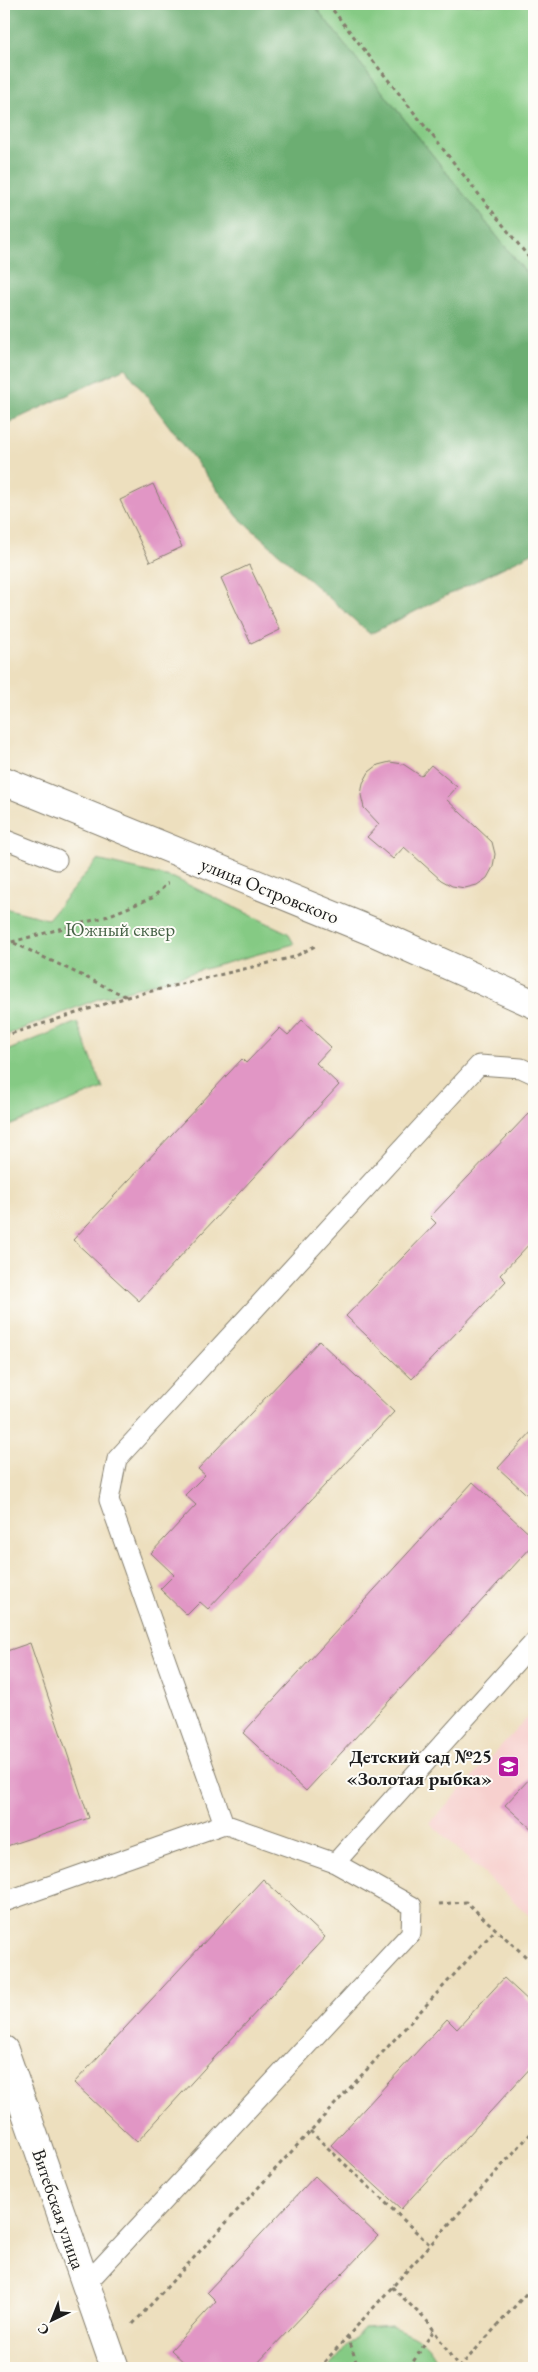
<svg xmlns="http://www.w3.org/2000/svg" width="538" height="2372" font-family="'EB Garamond',serif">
	<rect width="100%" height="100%" fill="#fdfcf7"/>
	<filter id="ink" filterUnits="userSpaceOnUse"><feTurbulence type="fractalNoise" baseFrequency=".02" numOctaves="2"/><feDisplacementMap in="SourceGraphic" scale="10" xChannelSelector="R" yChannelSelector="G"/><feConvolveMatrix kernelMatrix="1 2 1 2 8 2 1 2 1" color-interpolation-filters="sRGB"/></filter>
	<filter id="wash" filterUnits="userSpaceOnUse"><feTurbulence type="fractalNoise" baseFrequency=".0096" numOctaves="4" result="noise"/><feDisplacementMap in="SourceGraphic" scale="20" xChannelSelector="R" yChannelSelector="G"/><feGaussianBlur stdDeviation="1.12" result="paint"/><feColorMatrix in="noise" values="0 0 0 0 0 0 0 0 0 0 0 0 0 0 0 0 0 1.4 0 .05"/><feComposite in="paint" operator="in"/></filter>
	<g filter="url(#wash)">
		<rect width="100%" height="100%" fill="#eddfbe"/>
		<!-- built -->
		<path fill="#f7d0ce" d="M534 1710V1920L430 1823Z"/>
		<!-- green -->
		<path fill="#85ca84" stroke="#507350" d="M313 4H534V283Z
			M97 860 174 878 288 933 294 944 98 999 4 1036V908L48 919Z
			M77 1022 103 1088 4 1128V1052Z
			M391 2326C418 2337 429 2340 440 2368H328L364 2328Z"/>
		<!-- forest -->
		<path fill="#6cae72" stroke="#446547" d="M4 4H313L534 283V552L370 634 238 517 125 368 4 425Z"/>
		<g id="blocks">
			<!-- building -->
			<path fill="#e196c5" d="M153 484 182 547 150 562 120 500Z
				M249 565 280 630 251 644 221 578Z
				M390 762 403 764 421 776 431 765 457 787 446 799 492 842 495 854 493 867 487 878 477 885 465 888 452 886 441 880 404 847 393 859 367 837 379 824 364 808 361 795 363 783 369 772 378 765Z
				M302 1020 331 1047 316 1063 339 1085 139 1301 73 1240 242 1059 246 1063 280 1028 288 1035Z
				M529 1113 534 1118V1239L500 1275 506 1281 412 1379 346 1316 436 1223 430 1217Z
				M319 1341 394 1412 208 1609 200 1602 187 1615 160 1589 174 1575 151 1553 196 1505 185 1495 205 1475 198 1469Z
				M534 1429V1501L498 1468Z
				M473 1482 534 1538V1544L306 1791 243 1733Z
				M30 1643 89 1818 4 1847V1652Z
				M532 1776 534 1778V1831L505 1805Z
				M263 1879 325 1937 137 2142 74 2083Z
				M504 1978 531 2003 534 1999V2064L401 2209 331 2145 447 2019 457 2029Z
				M315 2176 378 2236 253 2368H190L171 2350 216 2301 207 2292Z
				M534 2357V2368H524Z"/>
		</g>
	</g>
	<g filter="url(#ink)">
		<use href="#blocks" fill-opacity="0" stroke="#847e6d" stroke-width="1"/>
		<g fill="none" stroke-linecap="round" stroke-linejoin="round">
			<defs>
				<path id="lane" d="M4 839 57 860
					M224 1824 109 1500 117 1459 479 1065 521 1068 534 1074
					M335 1863 534 1642
					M4 1902 224 1824 335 1863 412 1906 411 1933 85 2285"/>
				<path id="street" d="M4 2050 115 2368"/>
				<path id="secondary" d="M4 781 376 933 534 1004"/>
			</defs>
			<!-- lane casing -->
			<use href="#lane" stroke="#847e6d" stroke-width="21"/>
			<!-- street casing -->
			<use href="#street" stroke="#847e6d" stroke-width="30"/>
			<!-- secondary casing -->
			<use href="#secondary" stroke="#847e6d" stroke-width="30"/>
			<!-- path -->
			<path stroke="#847e6d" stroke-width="3" stroke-dasharray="4 4" stroke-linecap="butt" d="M328 4 534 264
				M14 943 127 997
				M4 944 105 917 152 898 168 883
				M4 1036 127 997 294 957 317 945
				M439 1904 466 1902 534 1964
				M310 2131 430 2245
				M392 2287 429 2323 458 2367
				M133 2324 496 1929
				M348 2336 358 2368
				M319 2368 534 2130
				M409 2368 434 2330
				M459 2368 534 2285"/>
			<!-- lane -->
			<use href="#lane" stroke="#fff" stroke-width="19"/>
			<!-- street -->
			<use href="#street" stroke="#fff" stroke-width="28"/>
			<!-- secondary -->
			<use href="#secondary" stroke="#fff" stroke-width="28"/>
		</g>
	</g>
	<!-- icons -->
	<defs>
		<symbol id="school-square" viewBox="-11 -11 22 22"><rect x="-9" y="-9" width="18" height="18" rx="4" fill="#b5179e" stroke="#fdfcf7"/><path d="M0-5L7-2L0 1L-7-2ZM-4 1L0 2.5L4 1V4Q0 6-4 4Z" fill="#fff"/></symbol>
	</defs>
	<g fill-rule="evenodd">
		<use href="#school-square" x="496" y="1754" width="25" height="25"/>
	</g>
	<g text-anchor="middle" stroke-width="4" stroke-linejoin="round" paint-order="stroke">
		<!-- street labels -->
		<g font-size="19" fill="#1c1c1c" stroke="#fdfcf7">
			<text transform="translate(270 890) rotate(22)" y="7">улица Островского</text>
			<text transform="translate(59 2209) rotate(71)" y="7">Витебская улица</text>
		</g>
		<!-- park labels -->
		<g font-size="19" fill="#466246" stroke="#fdfcf7">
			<text x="120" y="936">Южный сквер</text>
		</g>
		<!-- poi labels -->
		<g font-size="19" font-weight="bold" fill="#1c1c1c" stroke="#fdfcf7" text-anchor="end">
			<text x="492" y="1763">Детский сад №25<tspan x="492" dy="22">«Золотая рыбка»</tspan></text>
		</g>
	</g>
	<!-- margin -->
	<rect width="538" height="2372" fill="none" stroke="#fdfcf7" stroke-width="20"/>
	<!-- north arrow -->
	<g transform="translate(52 2320) rotate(223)" stroke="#fdfcf7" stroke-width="4" paint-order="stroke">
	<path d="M0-4L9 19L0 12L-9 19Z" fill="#1c1c1c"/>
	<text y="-8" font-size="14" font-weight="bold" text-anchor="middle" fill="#1c1c1c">С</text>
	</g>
</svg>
